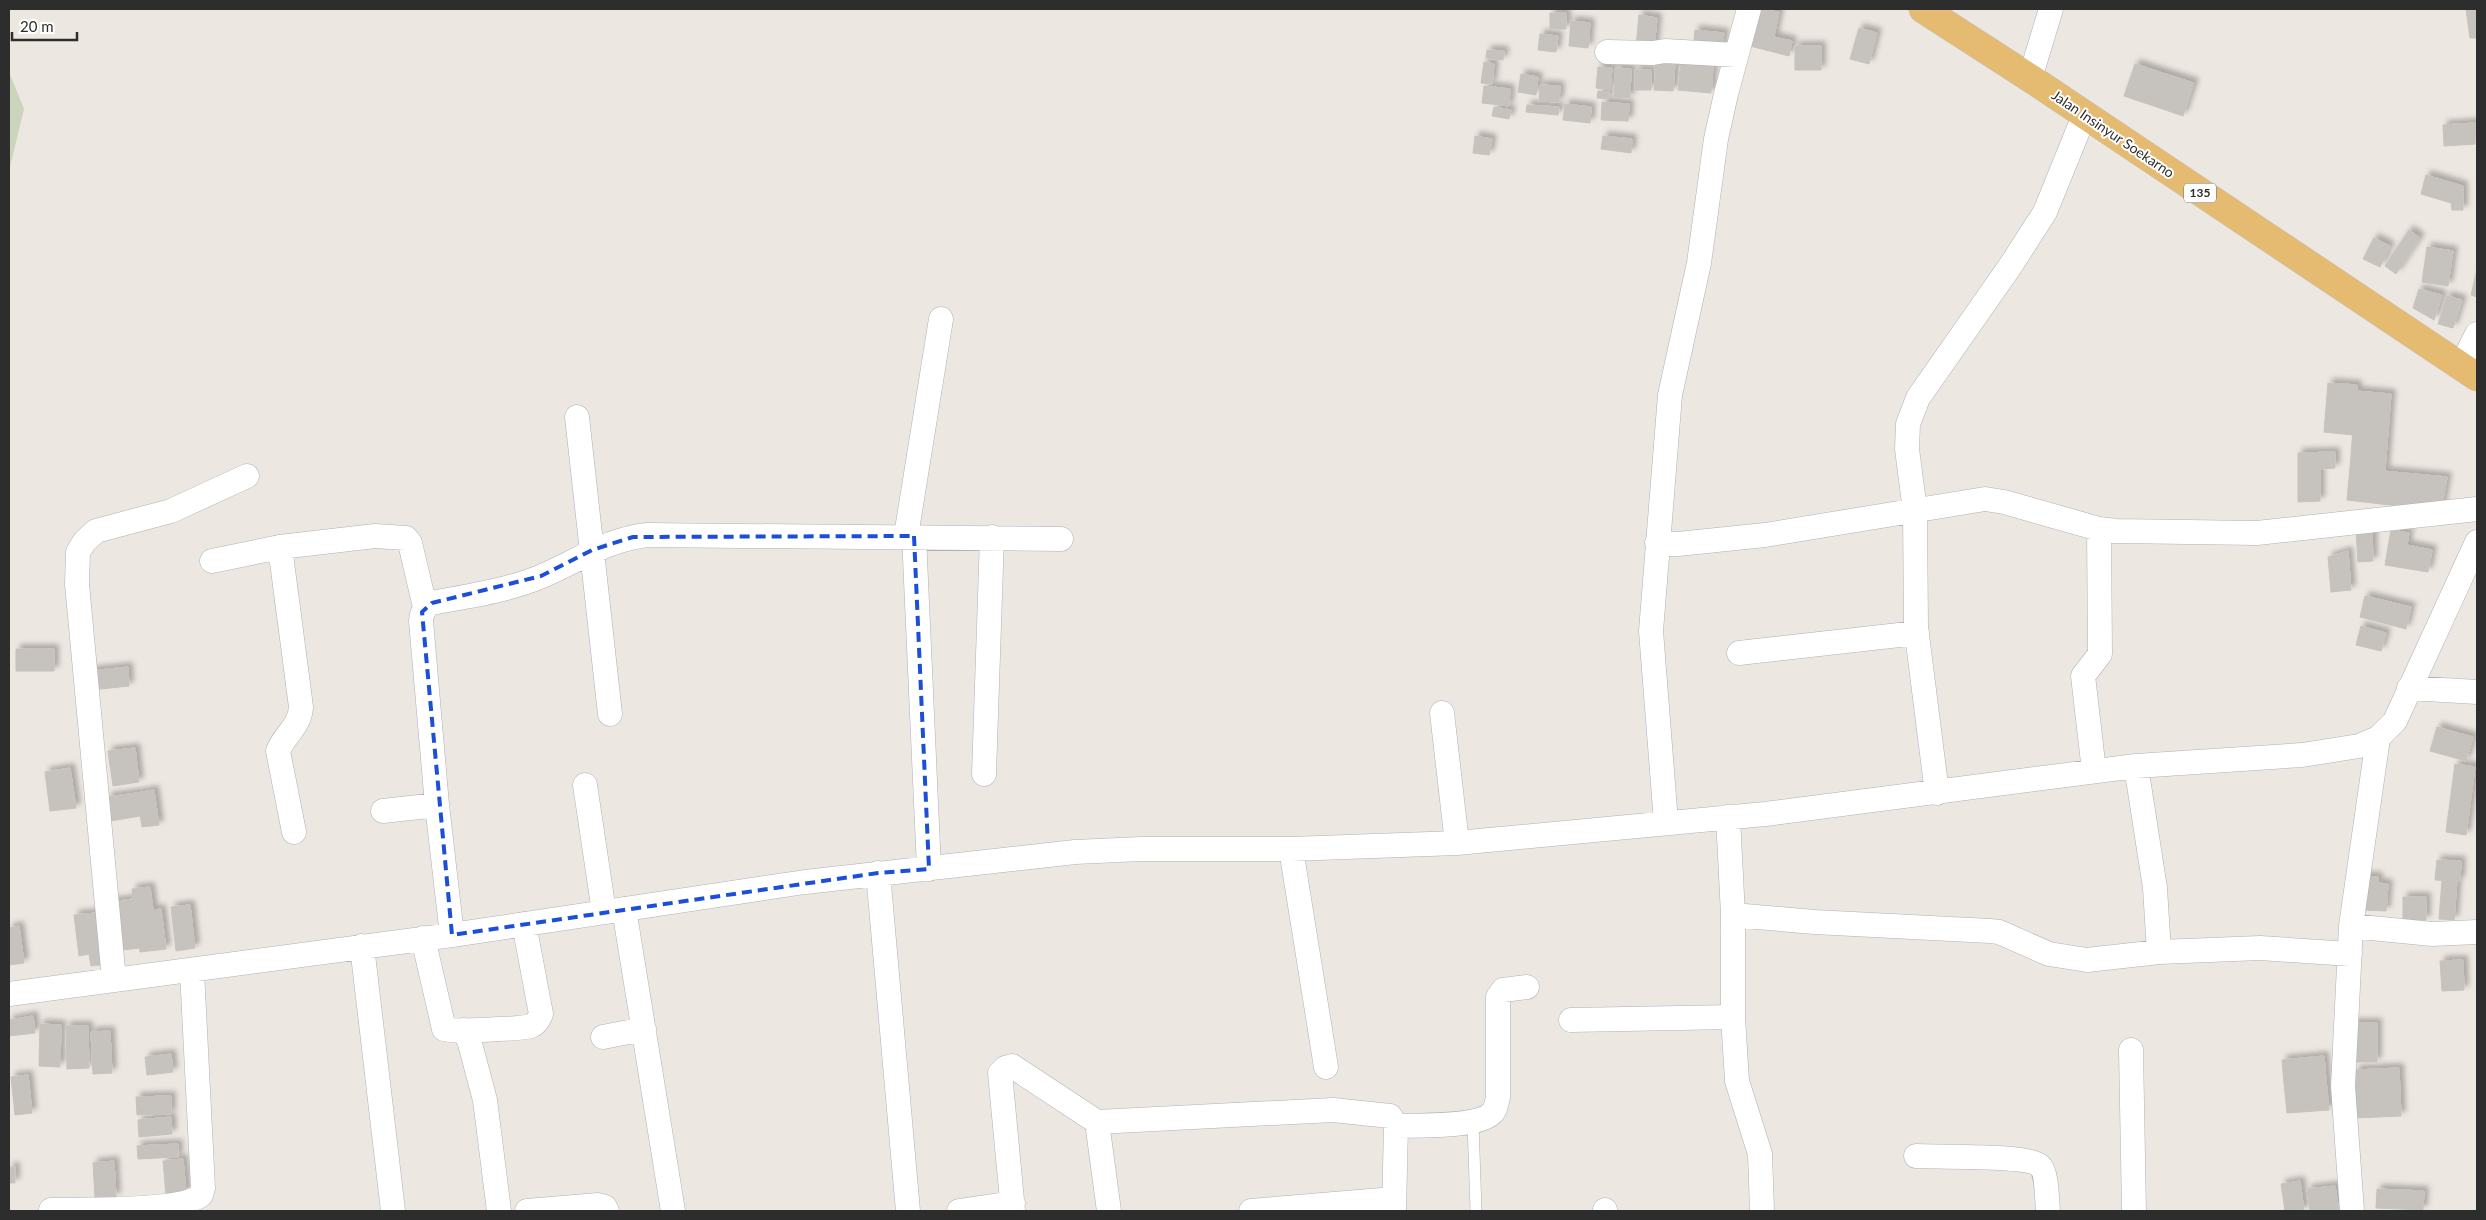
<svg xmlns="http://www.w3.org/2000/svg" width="2486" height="1220" font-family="Lato,sans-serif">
	<defs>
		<filter id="shadow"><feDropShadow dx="4.5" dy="-4.5" stdDeviation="2.5" flood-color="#0004"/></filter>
	</defs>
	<rect width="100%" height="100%" fill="#ede7e2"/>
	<!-- cemetery -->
	<path fill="#cbd5bb" d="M9 72 24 109 9 171Z"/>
	<!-- building -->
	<path fill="#c6c2bd" stroke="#c9c2bb" filter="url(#shadow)" d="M1757 9 1779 12 1774 37 1792 41 1789 56 1750 46Z
		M2466 9H2477V38H2470Z
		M1550 13H1566V29H1550Z
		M1639 15 1657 18 1654 49 1636 47Z
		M1571 21 1590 23 1588 48 1569 46Z
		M1859 28 1877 33 1869 64 1850 59Z
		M1695 30 1724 33 1721 53 1693 49Z
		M1540 34 1558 36 1556 52 1538 50Z
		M1795 46H1821V70H1795Z
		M1487 50 1504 51 1503 60 1486 58Z
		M1656 61 1675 63 1673 91 1654 90Z
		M1484 62 1494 64 1492 84 1481 83Z
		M1681 62 1713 66 1711 93 1678 90Z
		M2135 64 2194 83 2183 116 2124 96Z
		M1598 67 1612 68 1610 90 1596 88Z
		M1615 68 1631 69 1630 98 1614 97Z
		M1635 70H1651V90H1635Z
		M1521 74 1538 77 1536 95 1518 92Z
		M1540 85 1560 86 1559 102 1539 101Z
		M1484 86 1510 89 1509 106 1482 103Z
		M1598 91 1609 92 1608 99 1597 98Z
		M1602 102 1629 104 1628 121 1601 120Z
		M1565 104 1591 107 1590 123 1563 120Z
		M1527 105 1559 107 1558 115 1526 112Z
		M1494 107 1511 110 1509 119 1492 116Z
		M2475 123V144L2444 146 2443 125Z
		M1475 136 1492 139 1489 155 1473 153Z
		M1603 136 1632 139 1631 153 1601 149Z
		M2426 175 2463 186V210H2452L2451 203 2421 194Z
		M2409 230 2420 238 2396 274 2385 266Z
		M2374 238 2390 246 2380 267 2363 259Z
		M2427 247 2453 251 2448 286 2422 282Z
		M2477 270V297L2471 295Z
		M2419 289 2442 295 2434 320 2413 308Z
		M2447 296 2462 300 2453 328 2438 324Z
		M2328 383 2357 385 2353 435 2324 432Z
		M2356 391 2391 394 2385 470 2350 468Z
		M2335 452V468L2320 469V501L2298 502V453Z
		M2350 468 2447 477 2441 511 2347 500Z
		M2372 530 2373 561 2358 562 2356 531Z
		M2391 530 2409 533 2407 545 2432 550 2428 572 2385 565Z
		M2348 551 2351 590 2331 592 2328 557Z
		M2365 596 2411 607 2406 629 2360 617Z
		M2361 626 2386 633 2381 651 2356 645Z
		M16 649H54V671H16Z
		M128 667 129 686 91 690 89 671Z
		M2437 727 2473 737 2466 761 2430 751Z
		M135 748 139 782 113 786 108 751Z
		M2455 764 2475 767 2466 835 2446 832Z
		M70 768 76 808 50 811 45 772Z
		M154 790 159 825 142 827 137 793Z
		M137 793 140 816 110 821 107 797Z
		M2437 860 2461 861 2460 881 2435 880Z
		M2364 876 2378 877V883L2388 884 2386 911 2362 910Z
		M2442 880 2457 881 2454 920 2439 919Z
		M150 887 153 910 135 913 132 889Z
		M2403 897H2426V920H2403Z
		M133 899 135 913 112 916 110 902Z
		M190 905 195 948 176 951 171 907Z
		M161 909 166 949 140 952 135 913Z
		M96 913 100 950 107 964 91 966 89 954 79 956 74 915Z
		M135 913 139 948 114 951 109 916Z
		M19 926 24 963 9 965V928Z
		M2463 960 2464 990 2442 991 2440 961Z
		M33 1016 35 1033 9 1036V1020Z
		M2352 1023H2377V1062H2352Z
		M40 1024 61 1025 60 1067 39 1066Z
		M66 1026H88L89 1068 67 1069Z
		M110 1031 112 1073 93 1074 91 1032Z
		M171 1054 173 1072 147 1075 145 1057Z
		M2324 1056 2326 1080 2284 1083 2282 1060Z
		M2399 1068 2401 1116 2356 1118 2355 1070Z
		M28 1075 32 1113 15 1115 11 1077Z
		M2326 1080 2329 1110 2287 1113 2284 1083Z
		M171 1096V1114L137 1115 136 1097Z
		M171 1117 172 1134 139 1137 138 1120Z
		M178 1144V1157L138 1159 137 1146Z
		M183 1159 186 1193 166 1195 163 1161Z
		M114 1161 116 1197 95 1198 93 1163Z
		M9 1167H15V1183H9Z
		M2300 1181 2304 1211H2285L2281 1184Z
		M2335 1186 2339 1211H2310L2307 1189Z
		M2377 1189 2424 1191 2423 1210 2376 1208Z"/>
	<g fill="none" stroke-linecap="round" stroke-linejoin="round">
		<defs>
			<path id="lane" d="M1473 1122 1476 1211"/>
			<path id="street" d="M1607 52 1653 53 1665 51 1736 55
				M2030 78 2051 9
				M2461 366 2477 334
				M577 417 610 714
				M906 536 941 319
				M914 536 929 869
				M1657 543 1678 544 1765 535 1985 499 2004 502 2099 529 2116 531 2257 533 2477 509
				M280 547 301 707C300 726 285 734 278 751L294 832
				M212 561 280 547 375 536 406 538 410 543 425 607
				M1739 653 1917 633
				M2409 688 2477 692
				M1442 713 1457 843
				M2136 766 2155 888 2159 952
				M2094 771 2083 676 2100 654 2099 529
				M984 774 992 537
				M585 785 604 912
				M1937 793 1916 627 1915 511 1907 449 1908 424 1918 398 2011 265 2045 212 2084 116
				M383 811 437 805
				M1728 817 1733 915V1017L1737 1081 1760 1154 1762 1211
				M1666 822 1651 631 1670 395 1699 263 1716 139 1726 94 1749 9
				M1291 849 1326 1067
				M878 873 908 1211
				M624 909 673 1211
				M1733 915 1814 922 1990 931 1999 932 2049 954 2087 960 2159 952 2260 948 2350 954
				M2351 926 2432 934 2477 932
				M452 935 437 805 421 621C422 611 424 608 432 603 468 596 506 591 540 577 578 561 605 540 647 535L1061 539
				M423 938 444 1029C453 1032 522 1029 531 1026 536 1024 539 1019 541 1014L524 924
				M362 946 393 1211
				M114 980 77 584 78 552 85 541 96 531 171 511 247 476
				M9 994 452 935 805 882 1075 852 1141 849H1291L1457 843 1765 814 2136 766 2302 755 2359 746 2378 738 2395 721 2477 542
				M1571 1020 1733 1017
				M463 1030 469 1040 485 1100 499 1211
				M603 1037 644 1029
				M2131 1050 2134 1211
				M1097 1122 1109 1211
				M1396 1126C1417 1125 1480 1128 1493 1112 1496 1108 1497 1102 1498 1097V997L1503 990 1527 987
				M1916 1156C1936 1157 2029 1155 2040 1166 2047 1172 2047 1201 2048 1211
				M51 1210C78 1210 184 1211 201 1195L203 1188 192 971
				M1605 1210V1211
				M527 1211 598 1205 605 1207 607 1211
				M959 1211 1013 1203
				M1013 1211 1000 1073 1005 1068 1012 1066 1097 1122 1333 1110 1390 1116 1396 1126 1394 1211
				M1251 1211 1394 1199
				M2352 1211 2343 1086 2351 926 2378 738"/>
			<path id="primary" d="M1923 9 2030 78 2477 377"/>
		</defs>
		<!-- lane casing -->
		<use href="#lane" stroke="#aeb1b8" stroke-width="12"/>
		<!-- street casing -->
		<use href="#street" stroke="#aeb1b8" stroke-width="25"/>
		<!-- primary casing -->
		<use href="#primary" stroke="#c4c4c4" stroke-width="29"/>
		<!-- lane -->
		<use href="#lane" stroke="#fff" stroke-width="11"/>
		<!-- street -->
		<use href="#street" stroke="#fff" stroke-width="24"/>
		<!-- primary -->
		<use href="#primary" stroke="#e4bb70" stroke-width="28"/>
	</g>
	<!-- marked area -->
	<path fill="none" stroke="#1d4ed8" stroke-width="4" stroke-dasharray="10 6" stroke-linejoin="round" d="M914 536 929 869 878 873 452 935 422 612 432 603 541 576 592 550 633 537Z"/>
	<g text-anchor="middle" stroke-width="4" stroke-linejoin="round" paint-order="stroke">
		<!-- shield labels -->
		<rect fill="#fff" stroke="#6c6c6c" stroke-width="1" x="2184" y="183.5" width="32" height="19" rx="4"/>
		<g font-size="12" font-weight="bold" fill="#2d2d2d">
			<text x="2200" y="197">135</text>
		</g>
		<!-- street labels -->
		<g font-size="14" fill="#2d2d2d" stroke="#fff">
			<text transform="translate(2113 134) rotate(34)" y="5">Jalan Insinyur Soekarno</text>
		</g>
	</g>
	<!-- border -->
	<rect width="2486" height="1220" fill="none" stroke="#2d2d2d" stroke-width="20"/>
	<!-- scale -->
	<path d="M12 32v8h65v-8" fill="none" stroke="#2d2d2d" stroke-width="2.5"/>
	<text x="20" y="32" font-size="15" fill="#2d2d2d" stroke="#ffffff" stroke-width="4" paint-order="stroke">20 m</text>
</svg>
